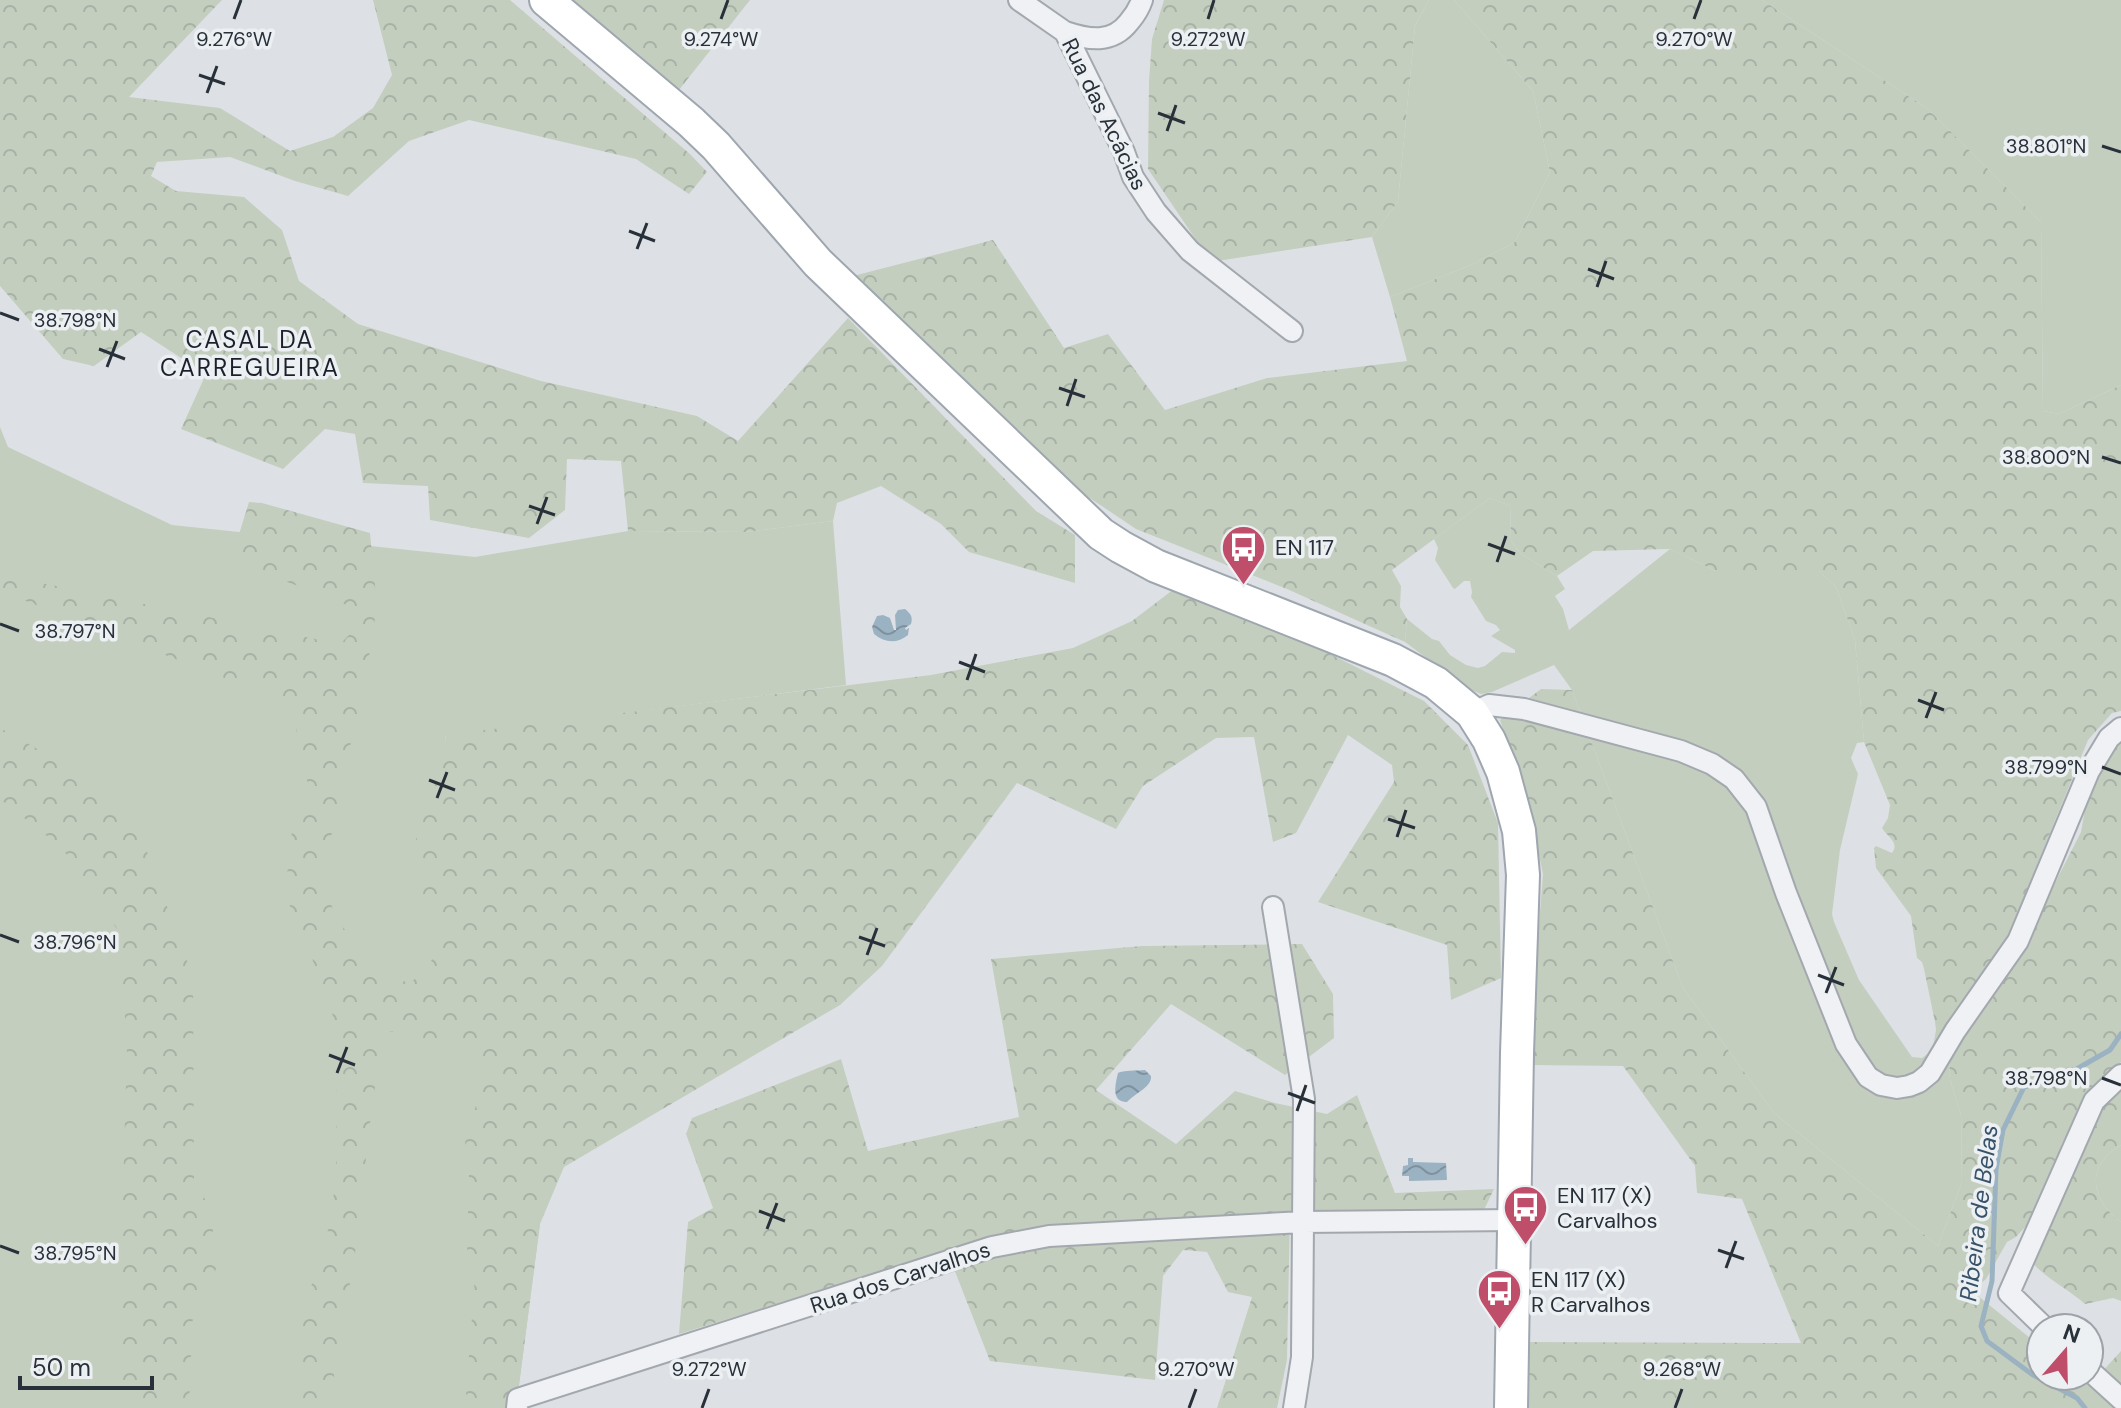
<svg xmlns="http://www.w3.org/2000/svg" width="2121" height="1408" font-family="'DM Sans',sans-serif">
	<defs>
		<pattern id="forest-crowns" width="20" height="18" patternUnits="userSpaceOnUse" patternTransform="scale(2)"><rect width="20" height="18" fill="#c4cebf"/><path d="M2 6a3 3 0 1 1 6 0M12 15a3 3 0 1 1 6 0" fill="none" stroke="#a8b1a5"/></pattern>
		<pattern id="water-waves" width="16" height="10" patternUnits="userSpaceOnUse" patternTransform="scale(2)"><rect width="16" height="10" fill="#9bb2c2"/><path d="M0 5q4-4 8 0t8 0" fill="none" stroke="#7e919f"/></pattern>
	</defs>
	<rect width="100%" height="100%" fill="#dde1e5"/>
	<!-- green -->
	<path fill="#c4cebf" d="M1429 0H1454L1533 91 1550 172 1515 242 1471 265 1390 297 1372 237 1398 201 1415 26Z
		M1762 0H2121V385L2059 414 2043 411 2041 222 1928 109Z
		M0 427 8 447 172 525 475 557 628 531 745 532 833 521 846 685 445 736 540 1224 516 1408H0Z
		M1490 498 1510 506 1511 541 1521 554 1557 576 1565 589 1555 596 1563 609 1569 630 1670 549 1716 571H1819L1836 587 1855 640 1864 742 1857 743 1851 758 1858 774 1840 850 1832 914 1834 922 1859 980 1912 1057 1922 1058 1930 1052 1949 1055 1950 1080 1961 1115 1962 1182 1938 1246 1774 1113 1683 988 1572 690 1554 665 1492 692 1481 694 1468 689 1405 642 1407 619 1432 639 1439 641 1450 655 1466 665 1478 668 1485 666 1502 652 1515 653V650L1491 636 1500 630 1496 625 1486 621 1471 597 1472 592 1470 581H1464L1455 589 1453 588 1435 560 1438 548 1434 539Z
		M2121 1145V1222C2090 1199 2085 1166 2121 1145Z"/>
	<!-- forest -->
	<path fill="url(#forest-crowns)" d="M0 0H222L129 97 220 108 290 151 333 137 373 108 392 75 373 0H510L690 154 707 172 689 194 636 159 469 120 409 141 348 196 295 181 230 157 157 162 151 176 176 191 244 197 282 230 299 281 358 324 541 381 697 416 738 441 848 318 1036 511 1075 535V583L969 552 941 524 881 486 837 503 833 521 745 532 628 531 621 461 567 459 565 510 529 538 430 520 428 486 363 483 355 434 325 429 283 469 181 429 206 374 141 332 94 366 63 359 0 286Z
		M568 0H750L679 90Z
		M1164 0H1429L1415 26 1398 201 1372 237 1211 262 1148 169 1149 81 1152 39Z
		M1454 0H1762L1928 109 2041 222 2043 411 2059 414 2121 385V711L2112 713 2088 740 2009 933 1933 1047 1936 1030 1935 1022 1924 969 1922 962 1917 958 1911 916 1876 868 1874 848 1876 846 1892 853C1900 842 1887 837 1882 828L1888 818 1890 805 1864 742 1855 640 1836 587 1819 571H1716L1670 549 1593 551 1557 576 1521 554 1511 541 1510 506 1490 498 1392 570 1401 586 1400 607 1407 619 1405 642 1287 589 1136 529 1051 472 853 276 993 240 1064 348 1108 334 1165 410 1267 378 1407 361 1390 297 1471 265 1515 242 1550 172 1533 91Z
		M249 502 262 503 370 533 376 596 374 632 329 847 318 881 358 954 409 984 428 967 444 936 420 891 413 849 446 741 445 735 931 675 1073 648 1132 621 1174 589 1266 622 1424 701 1468 745 1498 823 1501 978 1451 1000 1447 945 1318 902 1394 782 1392 765 1348 735 1296 833 1273 842 1254 737 1216 738 1143 786 1116 829 1017 783 882 966 840 1005 564 1167 540 1224 516 1408H465L475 1277 467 1252 469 1175 465 1143 479 1095 481 1066 445 1043 384 1030 372 1106 355 1254 334 1375 335 1408H299L303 1312 327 1236 336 1181 337 1071 339 1033 315 966 285 894 293 821 308 785 295 724 281 700 0 591V573L17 578 340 644 351 633 347 605 231 560Z
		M1541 689 1572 690 1683 988 1774 1113 1938 1246 1962 1182 1961 1115 1950 1080 1949 1055 2030 932 2081 832 2088 792 2097 768 2121 737V1062L2094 1091 2062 1143 2056 1172 2029 1223 2016 1237 2007 1242 1986 1279 1972 1291 2041 1347V1376H2076L2089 1386 2121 1351V1408H1521V1342L1801 1343 1742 1199 1697 1193 1695 1166 1623 1066 1528 1065 1543 874 1528 803 1500 720Z
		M0 728 64 764 135 819 193 977 194 1185 211 1207 216 1269 192 1322 189 1408H117L127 1047 119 932 62 848 0 799Z
		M1302 944 1333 994 1334 1038 1285 1075 1171 1004 1096 1090 1176 1144 1235 1091 1275 1103 1327 1114 1357 1095 1395 1193 1494 1189 1482 1214 1290 1213 1287 1360 1277 1408H1217L1252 1297 1228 1292 1207 1252 1183 1250 1163 1276 1155 1380 990 1361 947 1251 679 1334 688 1222 713 1208 686 1134 692 1118 841 1059 868 1151 1019 1117 991 959 1142 946Z
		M2121 1079V1145C2085 1166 2090 1199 2121 1222V1301L2113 1298 2085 1304C2067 1288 2046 1279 2031 1261L2098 1108Z"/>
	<!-- water -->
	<path fill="url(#water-waves)" d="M905 609C911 614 913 617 911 624L905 628 906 630 909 628 908 635C897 644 885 643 874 634L872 627 877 616 883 615 890 618 894 630H896L895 615 898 610Z
		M1145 1070 1151 1076C1152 1087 1135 1093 1127 1102 1111 1102 1115 1085 1118 1073 1123 1070 1137 1071 1145 1070Z
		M1408 1158H1413V1162L1446 1163 1447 1180 1409 1181V1176H1402L1403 1166 1408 1165Z"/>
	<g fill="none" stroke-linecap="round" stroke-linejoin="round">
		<!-- stream -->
		<path stroke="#9bb2c2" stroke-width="5" d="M2085 1408 2077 1398 2033 1375 1987 1341 1981 1326 1992 1281 1996 1169 2003 1130 2024 1087 2066 1075 2110 1050 2121 1034"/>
		<defs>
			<path id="street" d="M1019 0 1065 32 1124 152 1133 177 1156 212 1190 251 1292 331
				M1065 32C1089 40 1112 44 1129 22 1135 15 1139 9 1142 0
				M1472 713 1489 705 1524 709 1681 751 1712 764 1734 779 1756 807 1786 893 1846 1044 1868 1077 1881 1085 1897 1088 1909 1086 1919 1082 1930 1073 1955 1031 2018 941 2089 771 2109 738 2121 728
				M1273 907 1304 1099 1303 1222 1515 1220
				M2045 1328 2009 1293 2094 1101 2121 1075
				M2089 1370 2121 1399
				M517 1408 518 1399 992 1247 1049 1236 1303 1222 1302 1357 1294 1408"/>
			<path id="primary" d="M546 0 691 122 716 146 818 263 1101 534 1121 547 1156 566 1393 660 1436 683 1472 713 1489 740 1503 772 1519 831 1523 875 1517 1053 1511 1408"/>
		</defs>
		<!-- street casing -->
		<use href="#street" stroke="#a3a8ae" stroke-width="24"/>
		<!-- primary casing -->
		<use href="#primary" stroke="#9ea6af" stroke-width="36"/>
		<!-- street -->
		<use href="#street" stroke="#eff1f4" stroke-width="20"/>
		<!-- primary -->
		<use href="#primary" stroke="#fff" stroke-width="32"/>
	</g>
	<!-- ticks -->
	<path fill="none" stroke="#28303a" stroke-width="3" d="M234 19 241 0M721 19 728 0M1208 19 1214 0M1694 19 1701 0M199 75 225 84M207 93 217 66M1158 113 1185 123M1167 131 1176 105M2102 146 2121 152M629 231 655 241M637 249 647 223M1588 269 1614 279M1597 287 1606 261M0 313 19 320M99 349 125 359M107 367 117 341M1059 388 1085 397M1067 406 1076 379M2102 457 2121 463M529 506 555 515M537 524 547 497M1488 544 1515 554M1497 562 1506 536M0 624 19 631M959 662 985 672M967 680 976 654M1918 700 1944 710M1926 718 1936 692M2102 767 2121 774M429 780 455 790M437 798 447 772M1388 819 1415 828M1397 837 1406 810M0 935 19 942M859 937 885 946M867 955 877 928M1818 975 1844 985M1826 993 1836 967M329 1055 355 1065M337 1073 347 1047M2102 1078 2121 1085M1288 1093 1315 1103M1297 1111 1306 1085M759 1211 785 1221M767 1229 777 1203M0 1246 19 1253M1718 1250 1744 1259M1726 1268 1736 1241M702 1408 709 1389M1189 1408 1196 1389M1675 1408 1682 1389"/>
	<!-- icons -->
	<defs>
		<symbol id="bus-pin" viewBox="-11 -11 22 30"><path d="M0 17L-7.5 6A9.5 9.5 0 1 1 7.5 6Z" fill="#be4e6a" stroke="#ecf0f3"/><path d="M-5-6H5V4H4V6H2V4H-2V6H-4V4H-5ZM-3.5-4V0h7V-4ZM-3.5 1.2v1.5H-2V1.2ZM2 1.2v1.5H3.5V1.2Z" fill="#fff"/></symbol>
	</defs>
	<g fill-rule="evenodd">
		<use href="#bus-pin" x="1218" y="522" width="51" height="69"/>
		<use href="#bus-pin" x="1500" y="1182" width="51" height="69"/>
		<use href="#bus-pin" x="1474" y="1266" width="51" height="69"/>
	</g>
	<g text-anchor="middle" stroke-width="7" stroke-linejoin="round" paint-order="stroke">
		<!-- street labels -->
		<g font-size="22" fill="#28303a" stroke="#ecf0f3">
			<text transform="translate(1105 114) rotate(64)" y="8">Rua das Acácias</text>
			<text transform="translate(900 1277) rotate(-18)" y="8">Rua dos Carvalhos</text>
		</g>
		<!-- poi labels -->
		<g font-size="22" fill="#28303a" stroke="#ecf0f3" text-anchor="start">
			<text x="1275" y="555">EN 117</text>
			<text x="1557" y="1203">EN 117 (X)<tspan x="1557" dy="25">Carvalhos</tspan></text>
			<text x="1531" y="1287">EN 117 (X)<tspan x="1531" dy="25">R Carvalhos</tspan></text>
		</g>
		<!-- neighbourhood labels -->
		<g font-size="24" letter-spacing="2" fill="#1a212b" stroke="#ecf0f3">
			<text x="250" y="348">CASAL DA<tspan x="250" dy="28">CARREGUEIRA</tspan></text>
		</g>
		<!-- water labels -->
		<g font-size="24" font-style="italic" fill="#375269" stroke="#ecf0f3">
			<text transform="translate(1979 1213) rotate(-83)" y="8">Ribeira de Belas</text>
		</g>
	</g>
	<g font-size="20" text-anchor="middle" fill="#28303a" stroke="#ecf0f3" stroke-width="7" stroke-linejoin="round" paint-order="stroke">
		<text x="234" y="46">9.276°W</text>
		<text x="721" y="46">9.274°W</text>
		<text x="1208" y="46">9.272°W</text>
		<text x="1694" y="46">9.270°W</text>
		<text x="2046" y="153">38.801°N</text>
		<text x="75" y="327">38.798°N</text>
		<text x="2046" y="464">38.800°N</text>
		<text x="75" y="638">38.797°N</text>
		<text x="2046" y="774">38.799°N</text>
		<text x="75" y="949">38.796°N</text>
		<text x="2046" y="1085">38.798°N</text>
		<text x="75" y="1260">38.795°N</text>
		<text x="709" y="1376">9.272°W</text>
		<text x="1196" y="1376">9.270°W</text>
		<text x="1682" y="1376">9.268°W</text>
	</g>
	<!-- north arrow -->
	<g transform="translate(2065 1352) rotate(20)"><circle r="38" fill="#ecf0f3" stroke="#9ea3a9" stroke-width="2"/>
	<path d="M0-6L14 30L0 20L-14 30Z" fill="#be4e6a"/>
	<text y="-12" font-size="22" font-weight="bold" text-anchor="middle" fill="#28303a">N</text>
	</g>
	<!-- scale -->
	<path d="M20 1376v12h132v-12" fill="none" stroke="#28303a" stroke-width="4"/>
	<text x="32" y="1376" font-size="24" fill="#28303a" stroke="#ecf0f3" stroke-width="6" paint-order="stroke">50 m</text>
</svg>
